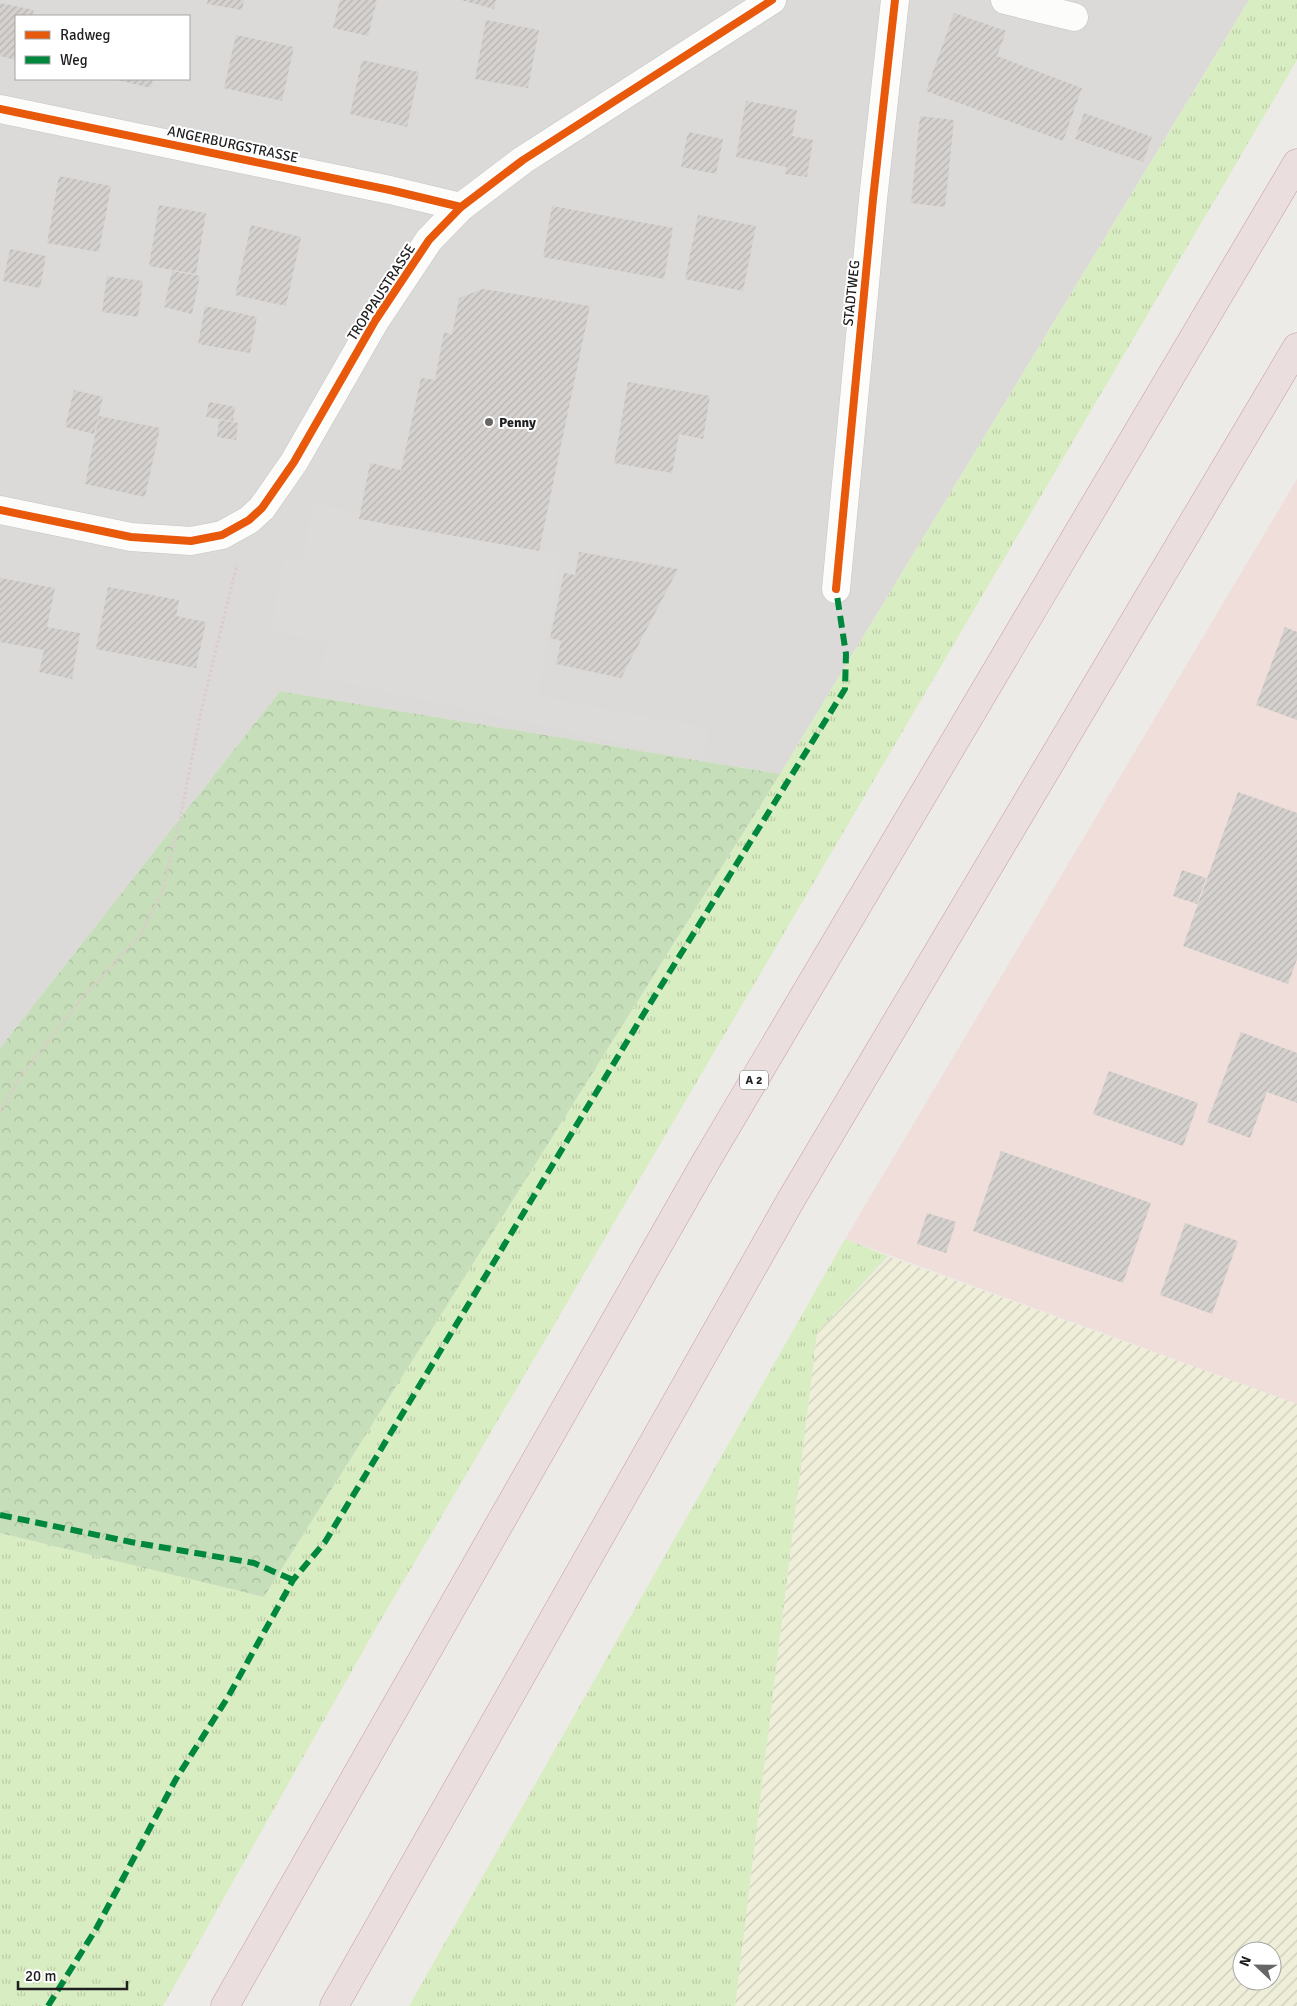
<svg xmlns="http://www.w3.org/2000/svg" width="1297" height="2006" font-family="Signika,sans-serif">
	<defs>
		<pattern id="farmland-furrows" width="10" height="10" patternUnits="userSpaceOnUse" patternTransform="scale(1.25)"><rect width="10" height="10" fill="#eeeed9"/><path d="M-1 1l2-2M0 10L10 0M9 11l2-2" fill="none" stroke="#ccccba"/></pattern>
		<pattern id="grass-tufts" width="24" height="20" patternUnits="userSpaceOnUse" patternTransform="scale(1.25)"><rect width="24" height="20" fill="#d9edc3"/><path d="M3 7l-1-3M5 7V3M7 7l1-3M15 17l-1-3M17 17v-4M19 17l1-3" fill="none" stroke="#bacba7"/></pattern>
		<pattern id="forest-crowns" width="20" height="18" patternUnits="userSpaceOnUse" patternTransform="scale(1.25)"><rect width="20" height="18" fill="#c6deb9"/><path d="M2 6a3 3 0 1 1 6 0M12 15a3 3 0 1 1 6 0" fill="none" stroke="#aabe9f"/></pattern>
		<pattern id="building-hatch" width="6" height="6" patternUnits="userSpaceOnUse" patternTransform="scale(1.25)"><rect width="6" height="6" fill="#d4d1ce"/><path d="M-1 1l2-2M0 6l6-6M5 7l2-2" fill="none" stroke="#b6b3b0"/></pattern>
	</defs>
	<rect width="100%" height="100%" fill="#edebe7"/>
	<!-- residential -->
	<path fill="#dcdad8" fill-rule="evenodd" d="M0 0H1249L780 774 280 691 0 1048ZM16 16H189V79H16Z"/>
	<!-- commercial -->
	<path fill="#f0dedb" d="M1297 479V1404L845 1239Z"/>
	<!-- farmland -->
	<path fill="url(#farmland-furrows)" fill-rule="evenodd" d="M890 1257 1297 1404V2006H735L817 1333ZM1242 1951H1272V1981H1242Z"/>
	<!-- grass -->
	<path fill="url(#grass-tufts)" d="M1249 0H1297V60L376 1628 163 2006H0V1533L264 1597 780 774Z
		M845 1239 888 1256 817 1333 735 2006H409Z"/>
	<!-- forest -->
	<path fill="url(#forest-crowns)" d="M280 691 780 774 264 1597 0 1533V1048Z"/>
	<!-- parking -->
	<path fill="#dcdbd9" d="M313 504 360 512 359 519 561 554 538 696 709 728 702 761 319 677 328 643 271 630 284 558 302 560Z"/>
	<!-- building -->
	<path fill="url(#building-hatch)" d="M208 0H244L242 10 207 4Z
		M340 0H377L368 36 333 28Z
		M461 0H496L494 9Z
		M0 3 34 10 32 16H16V60L0 56Z
		M954 13 1006 31 997 56 1082 88 1063 141 926 91Z
		M486 20 539 30 528 88 475 79Z
		M236 35 294 47 282 101 224 88Z
		M362 60 419 72 407 127 350 114Z
		M113 79H153L151 88Z
		M746 101 797 110 792 136 813 140 807 177 785 174 786 167 736 157Z
		M1084 113 1152 137 1143 162 1075 139Z
		M920 116 954 120 945 207 911 203Z
		M688 132 723 139 716 174 681 167Z
		M59 176 111 186 99 252 47 243Z
		M159 205 206 213 196 274 149 266Z
		M552 206 673 228 664 279 543 257Z
		M698 215 756 226 743 291 685 279Z
		M251 225 301 237 286 306 235 295Z
		M10 249 46 256 40 288 3 281Z
		M172 271 200 276 192 314 164 307Z
		M107 276 143 281 138 317 102 312Z
		M483 289 590 306 539 551 359 519 370 463 401 470 421 378 435 380 444 332 452 335 459 298Z
		M205 306 257 317 250 353 198 344Z
		M628 382 710 396 703 439 679 434 672 473 614 463Z
		M74 390 103 397 94 434 65 427Z
		M209 402 235 407 233 421 206 417Z
		M99 416 160 428 145 497 85 484Z
		M219 420 238 423 236 440 217 437Z
		M579 552 678 569 621 678 556 664 561 641 550 638 564 573 575 575Z
		M0 578 55 588 47 627 80 633 72 679 39 672 44 650 0 642Z
		M108 587 179 600 176 616 206 622 196 668 96 649Z
		M1285 627 1297 632V720L1256 705Z
		M1238 792 1297 813V959L1288 984 1183 946Z
		M1182 870 1206 878 1197 904 1173 896Z
		M1241 1032 1297 1053V1103L1267 1092 1250 1138 1207 1122Z
		M1109 1071 1198 1103 1183 1146 1093 1114Z
		M1001 1151 1151 1203 1123 1283 973 1231Z
		M927 1213 956 1222 946 1253 917 1244Z
		M1185 1223 1238 1241 1212 1314 1160 1295Z"/>
	<g fill="none" stroke-linecap="round" stroke-linejoin="round">
		<defs>
			<path id="minor" d="M1005 0 1074 17
				M0 109 390 190 461 207
				M0 510 131 537 191 541 222 535 249 520 262 508 294 462 375 321 429 240 461 207 523 160 772 0
				M836 589 873 199 895 0"/>
			<path id="highway" d="M225 2006 705 1163 1297 163
				M334 2006 792 1198 1297 347"/>
		</defs>
		<!-- minor casing -->
		<use href="#minor" stroke="#c6c5c3" stroke-width="29"/>
		<!-- highway casing -->
		<use href="#highway" stroke="#c59ba7" stroke-width="29"/>
		<!-- path -->
		<path stroke="#dbccca" stroke-width="3" stroke-dasharray="2.5 2.5" stroke-linecap="butt" d="M0 1112 23 1073 83 997 141 934 162 892 179 824 203 703 237 564"/>
		<!-- minor -->
		<use href="#minor" stroke="#fcfcfb" stroke-width="28"/>
		<!-- highway -->
		<use href="#highway" stroke="#ebdedf" stroke-width="28"/>
		<!-- quiet -->
		<path stroke="#00873e" stroke-width="6" stroke-dasharray="12 6" stroke-linecap="butt" d="M0 1515 131 1542 254 1563 293 1580
			M48 2006 96 1929 176 1779 228 1697 293 1580 325 1542 643 1015 845 689 846 654 836 589"/>
		<defs>
			<path id="cycleway" d="M0 109 390 190 461 207
				M0 510 131 537 191 541 222 535 249 520 262 508 294 462 375 321 429 240 461 207 523 160 772 0
				M836 589 873 199 895 0"/>
		</defs>
		<!-- cycleway casing -->
		<use href="#cycleway" stroke="#fff" stroke-width="11"/>
		<!-- cycleway -->
		<use href="#cycleway" stroke="#e8590c" stroke-width="8"/>
	</g>
	<!-- markers -->
	<circle fill="#676665" stroke="#fff" stroke-width="2" cx="489" cy="422" r="5"/>
	<g text-anchor="middle" stroke-width="4" stroke-linejoin="round" paint-order="stroke">
		<!-- shield labels -->
		<rect fill="#fff" stroke="#626262" stroke-width="1" x="740" y="1070.5" width="28" height="19" rx="4"/>
		<g font-size="12" font-weight="bold" fill="#1f1f1f">
			<text x="754" y="1084">A 2</text>
		</g>
		<!-- street labels -->
		<g font-size="14" fill="#1f1f1f" stroke="#fff">
			<text transform="translate(233 144) rotate(12)" y="5">ANGERBURGSTRASSE</text>
			<text transform="translate(381 292) rotate(-57)" y="5">TROPPAUSTRASSE</text>
			<text transform="translate(851 293) rotate(-84)" y="5">STADTWEG</text>
		</g>
		<!-- poi labels -->
		<g font-size="14" font-weight="bold" fill="#1f1f1f" stroke="#fff" text-anchor="start">
			<text x="499" y="427">Penny</text>
		</g>
	</g>
	<!-- legend -->
	<rect x="15" y="15" width="175" height="65" fill="#ffffff" stroke="#a5a5a5"/>
	<rect x="25" y="31" width="25" height="8" fill="#e8590c" stroke="#a5a5a5"/>
	<text x="60" y="40" font-size="15" fill="#1f1f1f">Radweg</text>
	<rect x="25" y="56" width="25" height="8" fill="#00873e" stroke="#a5a5a5"/>
	<text x="60" y="65" font-size="15" fill="#1f1f1f">Weg</text>
	<!-- north arrow -->
	<g transform="translate(1257 1966) rotate(292)"><circle r="24" fill="#ffffff" stroke="#a5a5a5"/>
	<path d="M0-4L9 19L0 12L-9 19Z" fill="#676665"/>
	<text y="-8" font-size="14" font-weight="bold" text-anchor="middle" fill="#1f1f1f">N</text>
	</g>
	<!-- scale -->
	<path d="M18 1981v8h109v-8" fill="none" stroke="#1f1f1f" stroke-width="2.5"/>
	<text x="25" y="1981" font-size="15" fill="#1f1f1f" stroke="#ffffff" stroke-width="4" paint-order="stroke">20 m</text>
</svg>
